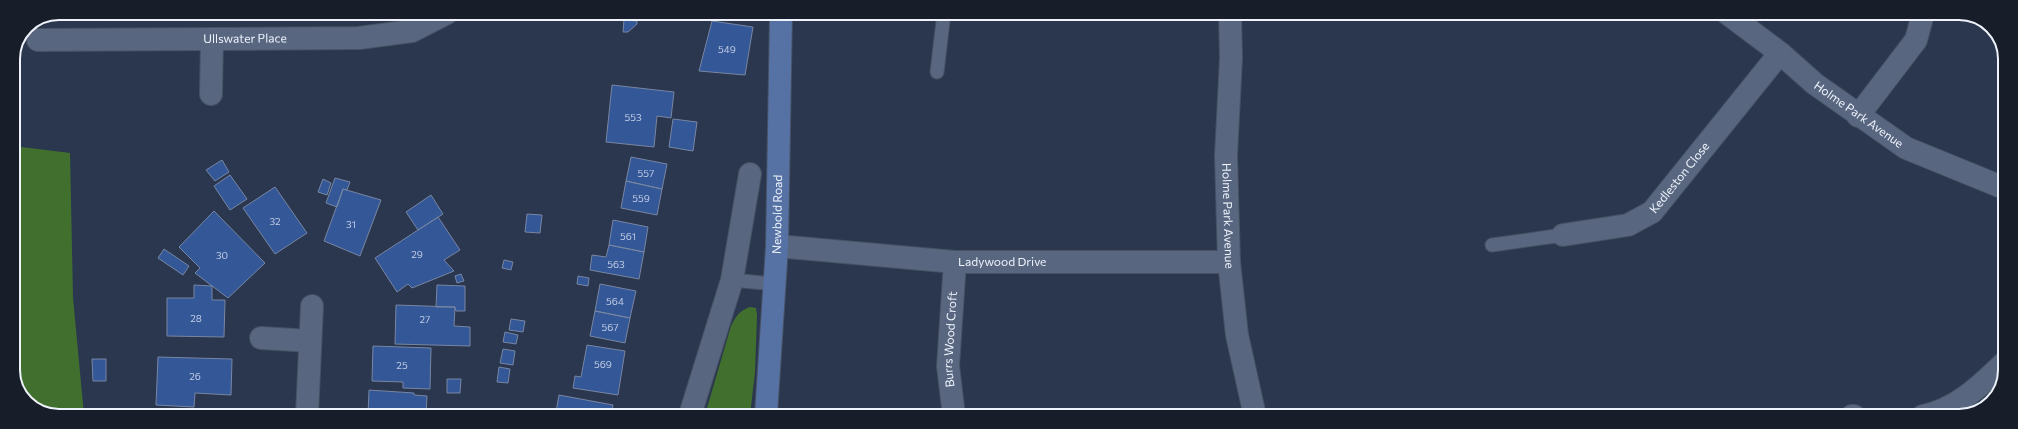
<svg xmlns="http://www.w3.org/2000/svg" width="2018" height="429" font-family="Commissioner,sans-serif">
	<rect width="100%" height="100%" fill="#2a374e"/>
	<!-- green -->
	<path fill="#41702e" d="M13 146 70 153 73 298 84 415H50L25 401 13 376Z
		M750 307 756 308 757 315 755 372 750 415H705L731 326C736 316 739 311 750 307Z"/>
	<!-- building -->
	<path fill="#345798" stroke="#7786a2" d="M624 20 637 21V24L628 32H623Z
		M712 21 753 27 745 75 699 71Z
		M612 85 674 92 671 118 657 116 654 147 606 142Z
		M673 119 697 122 693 151 669 147Z
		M631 157 667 164 662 189 626 181Z
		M222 160 229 172 215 181 206 170Z
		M230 175 247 199 230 210 214 186Z
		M335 178 350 182 347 190 343 189 337 207 326 203Z
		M323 179 331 183 327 195 318 192Z
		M626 181 662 189 657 215 621 208Z
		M275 187 307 233 275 254 243 208Z
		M343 189 381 200 360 256 324 241Z
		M431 195 443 214 418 230 406 212Z
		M214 211 265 263 228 298 195 273 200 268 179 247Z
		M527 214 542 215 540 233 525 232Z
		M438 217 460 250 444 260 454 271 412 288 408 284 397 292 375 258Z
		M613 220 648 227 644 252 609 245Z
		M609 245 644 252 639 279 590 270 592 255 606 257Z
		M164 249 189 266 183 275 158 258Z
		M504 260 513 262 511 270 502 268Z
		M461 274 464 281 457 283 455 276Z
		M578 276 589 278 588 286 577 284Z
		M600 284 636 291 630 318 595 311Z
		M194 285 212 286V300H225L224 337 167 336V298H194Z
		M437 285 465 286V311H456L455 307H436Z
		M396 305 455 307 454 326 470 327V346L395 344Z
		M595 311 630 318 625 343 590 336Z
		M511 319 525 321 523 332 509 330Z
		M505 332 518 335 516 344 503 342Z
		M587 345 625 351 618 395 573 388 575 376 581 377Z
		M373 346 431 348 430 389 403 388V382L372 381Z
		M503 349 515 351 513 365 500 363Z
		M158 357 232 359 231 395 195 393 194 407 156 405Z
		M92 359H106V381H93Z
		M499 367 510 369 508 383 497 382Z
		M447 379H461L460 393H447Z
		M369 390 414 393V395L427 396 426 415H368Z
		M559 395 613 405 611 415H574L556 412Z
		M187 412 237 414V415H187Z"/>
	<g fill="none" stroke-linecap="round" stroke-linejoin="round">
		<defs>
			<path id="lane" d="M937 72 944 13
				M1492 245 1563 235
				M732 280 775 284"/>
			<g id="street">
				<path id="s1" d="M1230 14 1231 58 1226 156 1229 262 1237 335 1255 416"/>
				<path id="s2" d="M1728 14 1780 53 1815 84 1906 148 2004 188"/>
				<path id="s3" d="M38 40 359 38 412 31 447 13"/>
				<path d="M211 94 212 39"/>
				<path d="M1858 116 1916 40 1923 14"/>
				<path id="s4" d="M1563 235 1628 225 1652 212 1780 53"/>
				<path id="s5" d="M777 246 955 262H1229"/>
				<path d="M261 338 310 341"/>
				<path d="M307 415 312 306"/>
				<path d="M690 415 732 280 750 174"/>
				<path id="s6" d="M954 416 948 366 955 262"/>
				<path d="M1852 416H1854"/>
				<path d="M1923 416C1957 409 1980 386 2004 363"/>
			</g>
			<g id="secondary">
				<path id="s7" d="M766 415 777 246 781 13"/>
			</g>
		</defs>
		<!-- lane casing -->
		<use href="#lane" stroke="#475163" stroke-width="15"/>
		<!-- street casing -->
		<use href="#street" stroke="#475163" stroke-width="24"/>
		<!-- secondary casing -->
		<use href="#secondary" stroke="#475163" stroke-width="24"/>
		<!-- lane -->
		<use href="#lane" stroke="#586680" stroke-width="13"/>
		<!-- street -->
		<use href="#street" stroke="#586680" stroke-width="22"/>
		<!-- secondary -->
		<use href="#secondary" stroke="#5672a5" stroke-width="22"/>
	</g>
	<g text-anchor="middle" stroke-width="3.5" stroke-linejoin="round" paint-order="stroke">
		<!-- number labels -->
		<g font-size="10" fill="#c0cce3">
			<text x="727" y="53">549</text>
			<text x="633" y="121">553</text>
			<text x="646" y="177">557</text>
			<text x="641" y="202">559</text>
			<text x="275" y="225">32</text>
			<text x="351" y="228">31</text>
			<text x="628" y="240">561</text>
			<text x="417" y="258">29</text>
			<text x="222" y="259">30</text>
			<text x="616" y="268">563</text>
			<text x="615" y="305">564</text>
			<text x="196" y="322">28</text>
			<text x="425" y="323">27</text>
			<text x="610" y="331">567</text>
			<text x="603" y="368">569</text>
			<text x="402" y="369">25</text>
			<text x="195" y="380">26</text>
		</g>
		<!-- street labels -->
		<g font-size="12" fill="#eef3fc" stroke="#181e29">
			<text dy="4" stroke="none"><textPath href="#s3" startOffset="207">Ullswater Place</textPath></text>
			<text dy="4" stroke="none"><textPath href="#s2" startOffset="165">Holme Park Avenue</textPath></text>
			<text dy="4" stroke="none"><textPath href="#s4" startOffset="137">Kedleston Close</textPath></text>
			<text dy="4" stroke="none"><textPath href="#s7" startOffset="201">Newbold Road</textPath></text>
			<text dy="4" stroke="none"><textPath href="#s1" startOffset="202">Holme Park Avenue</textPath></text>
			<text dy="4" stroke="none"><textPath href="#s5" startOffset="226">Ladywood Drive</textPath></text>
			<text dy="4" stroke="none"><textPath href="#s6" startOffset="77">Burrs Wood Croft</textPath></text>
		</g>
	</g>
	<!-- crop -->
	<path d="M0 0H2018V429H0ZM59 20H1959A39 39 0 0 1 1998 59V370A39 39 0 0 1 1959 409H59A39 39 0 0 1 20 370V59A39 39 0 0 1 59 20Z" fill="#181e29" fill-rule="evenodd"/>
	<path fill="none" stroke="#eef3fc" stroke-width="2" d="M59 20H1959A39 39 0 0 1 1998 59V370A39 39 0 0 1 1959 409H59A39 39 0 0 1 20 370V59A39 39 0 0 1 59 20Z"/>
</svg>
